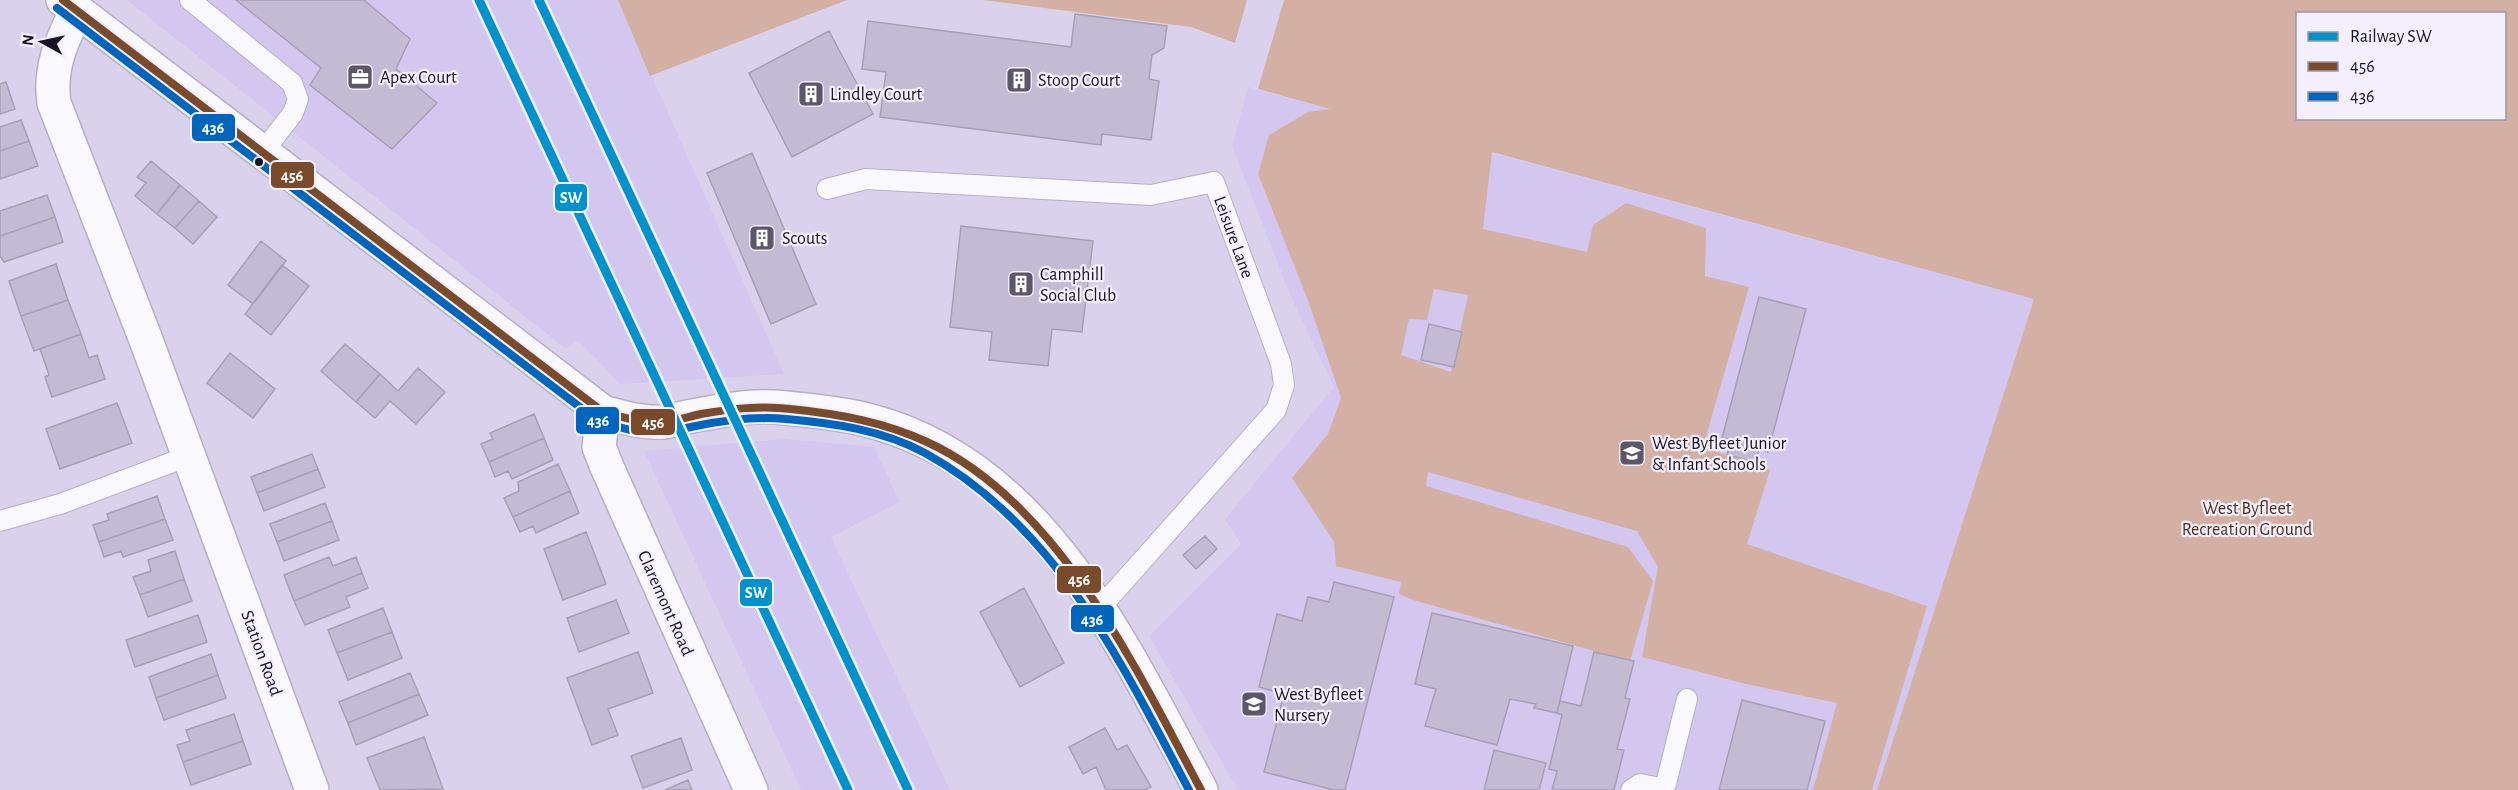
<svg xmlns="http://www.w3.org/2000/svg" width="2518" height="790" font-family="'Alegreya Sans',sans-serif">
	<rect width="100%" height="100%" fill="#dad2ec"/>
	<!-- built -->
	<path fill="#d3c7f0" d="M127 0H618L784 374 620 384 578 340 566 349Z
		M1248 87 2034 299 1877 790H1238L1149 636 1241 544 1225 519 1334 387 1291 297 1232 146Z
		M785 439 874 447 900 502 831 537 950 790H801L644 451Z"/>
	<!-- green -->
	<path fill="#d3b0a3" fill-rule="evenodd" d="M618 0H847L650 76Z
		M983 0H1247L1235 43 1191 27Z
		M1284 0H2518V790H1877L2034 299 1492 152 1483 229 1587 252 1593 225 1626 203 1706 228 1705 276 1749 287 1703 447 1770 470 1747 544 1927 606 1872 790H1813L1837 703 1746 684 1642 657 1658 567 1637 531 1428 472 1426 486 1628 547 1653 581 1630 661 1413 600 1399 594 1401 582 1336 566 1334 542 1292 478 1328 434 1341 398 1309 303 1258 174 1269 135 1308 112 1330 109 1258 89ZM2298 14H2504V118H2298ZM1434 289 1468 295 1451 372 1401 355 1409 319 1427 320Z"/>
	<!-- building -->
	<path fill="#c3bad4" stroke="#a6a0b4" stroke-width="1.5" d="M236 0H364L410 39 396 69 437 103 392 149 310 85 321 68Z
		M1075 14 1167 26 1164 48 1152 55 1149 79 1159 81 1151 140 1102 134 1101 145 880 117 886 72 862 69 868 21 1071 47Z
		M829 31 873 114 792 157 749 73Z
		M6 82 15 109 0 114V84Z
		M21 120 29 141 0 151V127Z
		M29 141 38 166 0 179V151Z
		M752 153 816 304 771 324 707 173Z
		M151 161 180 185 157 214 135 196 146 183 137 177Z
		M180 185 199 201 175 228 157 214Z
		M47 195 55 217 0 236V211Z
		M199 201 217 217 193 244 175 228Z
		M55 217 63 242 4 262 0 256V236Z
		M961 226 1093 241 1082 332 1052 329 1048 366 989 360 992 332 950 327Z
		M261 241 286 261 253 304 228 285Z
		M56 264 68 300 21 316 9 281Z
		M282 265 309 286 271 335 245 314Z
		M1759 297 1806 309 1768 452 1759 449 1756 462 1727 455 1731 440 1722 438Z
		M68 300 81 334 34 351 21 316Z
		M1429 324 1462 332 1454 367 1421 360Z
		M81 334 89 358 97 355 105 379 52 397 45 377 49 375 40 349Z
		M345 344 380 374 356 402 321 371Z
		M230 353 275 389 253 418 207 383Z
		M418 368 445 392 416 424 390 401 375 418 356 402 380 374 398 391Z
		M117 403 132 443 60 469 46 429Z
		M534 414 544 438 489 462 481 444 493 439 490 433Z
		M544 438 553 460 512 479 508 471 495 477 489 462Z
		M312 454 318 469 257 493 251 477Z
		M558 464 570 491 513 517 504 498 519 491 518 482Z
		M318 469 325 487 264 511 257 493Z
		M570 491 579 513 536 533 533 526 520 532 513 517Z
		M157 496 165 519 99 542 93 525 109 520 107 514Z
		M325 503 332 521 277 542 270 524Z
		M165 519 173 540 123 557 121 551 104 557 99 542Z
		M332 521 339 540 284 561 277 542Z
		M586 532 606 584 563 600 544 549Z
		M1205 536 1217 549 1196 569 1183 555Z
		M175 551 184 579 140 595 133 577 151 571 148 560Z
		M329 557 333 566 356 557 362 573 294 601 284 575Z
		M362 573 368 588 346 597 350 607 305 625 294 601Z
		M184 579 192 601 148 617 140 595Z
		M1334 582 1394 597 1345 790H1334L1264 772 1284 694 1259 687 1277 614 1302 621 1308 597 1329 602Z
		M1024 588 1064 663 1020 687 980 612Z
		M616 600 629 633 579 652 567 618Z
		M383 608 392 632 337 653 328 630Z
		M1432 613 1573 646 1557 713 1534 708 1536 704 1510 699 1497 745 1425 726 1436 689 1415 684Z
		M198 615 207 642 135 667 126 640Z
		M392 632 402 658 348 680 337 653Z
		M638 652 653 693 608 709 618 735 592 745 567 678Z
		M1594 652 1634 661 1625 698 1630 699 1617 749 1624 750 1614 790H1552L1557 771 1549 769 1562 715 1557 713 1560 701 1581 706Z
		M211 654 218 675 156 698 149 677Z
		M410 673 419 694 348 723 339 702Z
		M218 675 226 698 164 720 156 698Z
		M419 694 428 715 356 745 348 723Z
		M1742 700 1825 721 1807 790H1719Z
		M234 714 243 741 183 762 177 745 190 741 186 730Z
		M1105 728 1117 750 1127 745 1151 787 1144 790H1106L1096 767 1083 774 1069 747Z
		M424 737 443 789 380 790 367 758Z
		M681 738 692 770 643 788 631 756Z
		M243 741 251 764 191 785 183 762Z
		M1494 750 1546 763 1539 790H1484Z
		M688 780 692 790H665Z"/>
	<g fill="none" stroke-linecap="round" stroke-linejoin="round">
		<defs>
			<path id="lane" d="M190 0 292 83 298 99 293 113 262 153
				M827 189 866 179 1151 195 1214 182 1281 364 1284 385 1276 410 1100 608
				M0 521 60 504 189 456
				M1631 790 1640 784 1660 788 1666 784 1687 699"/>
			<path id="street" d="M77 10C61 42 49 68 54 103L146 340 312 790
				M603 412 599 447 607 467 751 790"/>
			<path id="secondary" d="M63 0 603 412C620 417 638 422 656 422 668 423 680 418 692 416 725 410 752 404 786 408 813 411 841 413 867 420 1042 464 1123 646 1201 790"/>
		</defs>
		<!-- lane casing -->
		<use href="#lane" stroke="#b6afc4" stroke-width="22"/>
		<!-- street casing -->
		<use href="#street" stroke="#b6afc4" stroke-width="36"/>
		<!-- secondary casing -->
		<use href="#secondary" stroke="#b6afc4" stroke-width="36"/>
		<!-- lane -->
		<use href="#lane" stroke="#f9f8fc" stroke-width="20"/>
		<!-- street -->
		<use href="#street" stroke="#f9f8fc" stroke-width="33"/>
		<!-- secondary -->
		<use href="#secondary" stroke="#f9f8fc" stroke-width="33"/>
		<defs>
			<path id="bus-1" d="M63 0 603 412C622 417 641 423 661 422 674 422 688 417 701 414 731 409 761 405 791 409 839 414 884 422 927 442 1058 502 1137 670 1201 790"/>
			<path id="bus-2" d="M57 8 598 421C618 428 639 433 660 433 672 432 684 428 696 426 726 420 755 416 786 419 833 423 883 430 925 453 1056 525 1122 664 1189 790"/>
		</defs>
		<!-- bus-1 casing -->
		<use href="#bus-1" stroke="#f3effd" stroke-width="12"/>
		<!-- bus-2 casing -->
		<use href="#bus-2" stroke="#f3effd" stroke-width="12"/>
		<!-- bus-1 -->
		<use href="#bus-1" stroke="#7a4b2a" stroke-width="8"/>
		<!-- bus-2 -->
		<use href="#bus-2" stroke="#0065bd" stroke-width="8"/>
		<defs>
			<path id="rail-1" d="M479 0 848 790
				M539 0 908 790"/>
		</defs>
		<!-- rail-1 casing -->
		<use href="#rail-1" stroke="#f3effd" stroke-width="14"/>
		<!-- rail-1 -->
		<use href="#rail-1" stroke="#0092cb" stroke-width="9"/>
	</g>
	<!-- icons -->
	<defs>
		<symbol id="office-square" viewBox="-11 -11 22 22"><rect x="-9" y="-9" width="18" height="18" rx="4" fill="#5c5669" stroke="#f3effd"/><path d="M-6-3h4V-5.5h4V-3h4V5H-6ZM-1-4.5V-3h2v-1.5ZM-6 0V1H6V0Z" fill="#fff"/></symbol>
		<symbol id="building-square" viewBox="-11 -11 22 22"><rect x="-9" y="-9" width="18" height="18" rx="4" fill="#5c5669" stroke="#f3effd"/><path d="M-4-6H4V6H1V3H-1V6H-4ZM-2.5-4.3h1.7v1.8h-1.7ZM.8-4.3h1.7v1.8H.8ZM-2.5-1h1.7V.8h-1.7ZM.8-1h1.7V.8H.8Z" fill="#fff"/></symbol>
		<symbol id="school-square" viewBox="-11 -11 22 22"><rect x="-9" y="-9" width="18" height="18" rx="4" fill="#5c5669" stroke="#f3effd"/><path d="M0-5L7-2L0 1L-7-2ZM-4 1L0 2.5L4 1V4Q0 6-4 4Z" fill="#fff"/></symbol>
	</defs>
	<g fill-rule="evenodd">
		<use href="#office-square" x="345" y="62" width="30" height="30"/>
		<use href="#building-square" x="1004" y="65" width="30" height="30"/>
		<use href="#building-square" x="796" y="79" width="30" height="30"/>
		<use href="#building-square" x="747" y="223" width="30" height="30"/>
		<use href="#building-square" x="1006" y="269" width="30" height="30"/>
		<use href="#school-square" x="1617" y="438" width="30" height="30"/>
		<use href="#school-square" x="1239" y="689" width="30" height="30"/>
	</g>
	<!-- markers -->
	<circle fill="#181323" stroke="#f3effd" stroke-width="2" cx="259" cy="162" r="5"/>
	<g text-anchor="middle" stroke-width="4.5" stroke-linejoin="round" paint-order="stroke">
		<!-- poi labels -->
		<g font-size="18" fill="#181323" stroke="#f3effd" text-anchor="start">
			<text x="380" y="83">Apex Court</text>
			<text x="1038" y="86">Stoop Court</text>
			<text x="830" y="100">Lindley Court</text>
			<text x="782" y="244">Scouts</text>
			<text x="1040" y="280">Camphill<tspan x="1040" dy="21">Social Club</tspan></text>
			<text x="1652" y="449">West Byfleet Junior<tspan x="1652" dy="21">&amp; Infant Schools</tspan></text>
			<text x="1274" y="700">West Byfleet<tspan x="1274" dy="21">Nursery</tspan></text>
		</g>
		<!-- street labels -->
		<g font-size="18" fill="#181323" stroke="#f3effd">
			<text transform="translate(1234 237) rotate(70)" y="6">Leisure Lane</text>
			<text transform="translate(666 603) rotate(66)" y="6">Claremont Road</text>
			<text transform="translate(262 653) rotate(70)" y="6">Station Road</text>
		</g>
		<!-- park labels -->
		<g font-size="18" fill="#4e3018" stroke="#f3effd">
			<text x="2247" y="514">West Byfleet<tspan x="2247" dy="21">Recreation Ground</tspan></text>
		</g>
	</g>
	<g stroke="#f3effd" stroke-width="2">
		<rect x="191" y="113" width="45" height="29" rx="6" fill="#0065bd"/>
		<rect x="270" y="161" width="45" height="28" rx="6" fill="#7a4b2a"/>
		<rect x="554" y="183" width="34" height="29" rx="6" fill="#0092cb"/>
		<rect x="575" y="406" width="45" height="29" rx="6" fill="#0065bd"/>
		<rect x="630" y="408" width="46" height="28" rx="6" fill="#7a4b2a"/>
		<rect x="1056" y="565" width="46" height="29" rx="6" fill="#7a4b2a"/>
		<rect x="739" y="578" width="34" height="29" rx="6" fill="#0092cb"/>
		<rect x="1070" y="604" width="45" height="29" rx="6" fill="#0065bd"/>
	</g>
	<g font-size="16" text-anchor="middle" font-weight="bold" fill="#fff">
		<text x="213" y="133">436</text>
		<text x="292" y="181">456</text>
		<text x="571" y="203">SW</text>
		<text x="598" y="426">436</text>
		<text x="653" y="428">456</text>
		<text x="1079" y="585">456</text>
		<text x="756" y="598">SW</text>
		<text x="1092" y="625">436</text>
	</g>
	<!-- legend -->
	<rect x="2296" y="12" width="210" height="108" fill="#f3effd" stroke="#9b97a6" stroke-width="1.5"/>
	<rect x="2308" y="32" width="30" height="9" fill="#0092cb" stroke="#9b97a6" stroke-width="1.5"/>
	<text x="2350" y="42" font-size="18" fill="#181323">Railway SW</text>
	<rect x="2308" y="62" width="30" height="9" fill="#7a4b2a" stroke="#9b97a6" stroke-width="1.5"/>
	<text x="2350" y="72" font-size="18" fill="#181323">456</text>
	<rect x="2308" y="92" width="30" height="9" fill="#0065bd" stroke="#9b97a6" stroke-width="1.5"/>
	<text x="2350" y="102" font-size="18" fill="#181323">436</text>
	<!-- north arrow -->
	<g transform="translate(42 42) rotate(278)" stroke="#f3effd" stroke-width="4.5" paint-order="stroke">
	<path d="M0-4.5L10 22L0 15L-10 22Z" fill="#181323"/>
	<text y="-9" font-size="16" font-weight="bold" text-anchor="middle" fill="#181323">N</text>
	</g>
</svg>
